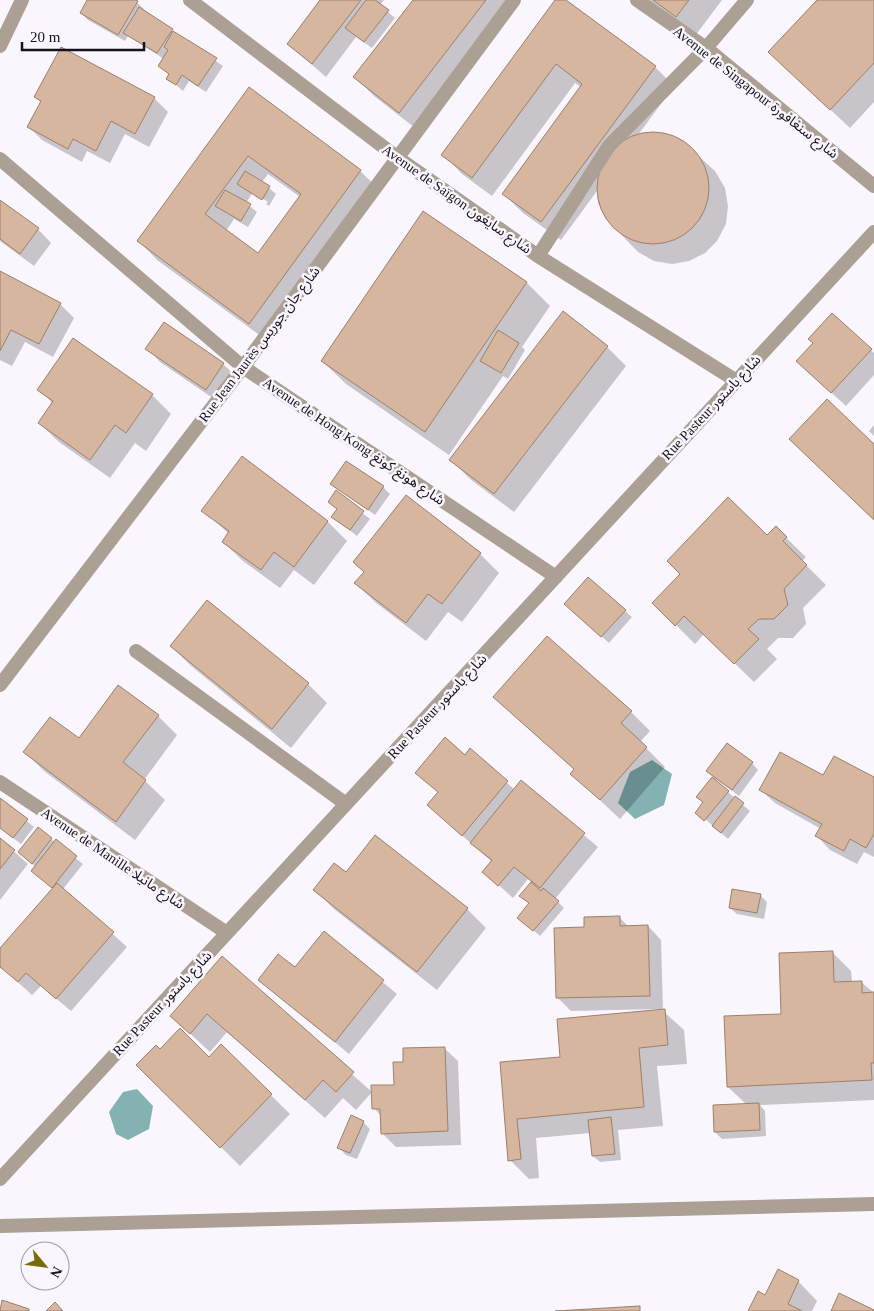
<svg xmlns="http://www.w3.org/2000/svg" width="874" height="1311" font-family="'Times New Roman','Noto Sans Arabic',serif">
	<rect width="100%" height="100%" fill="#f9f7fd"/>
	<!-- water -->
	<path fill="#84b2b3" d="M652 760 672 774 664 805 635 819 618 803 630 772Z
		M137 1089 153 1106 149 1129 128 1140 116 1134 109 1112 123 1092Z"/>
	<!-- shadow -->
	<path fill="#0003" fill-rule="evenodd" d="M89 0H134L144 9 142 11 223 66 206 92 189 81 183 91 168 78 170 75 160 66 164 59 128 36 125 41 88 20 81 13Z
		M322 0H384L380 5 395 18 372 48 356 37 326 77 288 44Z
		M414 0H520L419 131 374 96 355 77Z
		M556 0H564L655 67 674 86 638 135 662 133 680 139 715 171 725 188 728 206 726 224 717 241 705 253 689 261 672 264 654 261 638 252 606 219 598 203 597 191 561 240 523 213 503 193 581 87 575 83 492 196 462 174 443 154Z
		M649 0H722L695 36Z
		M818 0H874V102L850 128 789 71Z
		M250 89 360 171 380 190 269 342 157 260 138 240ZM268 174 300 197 258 255 226 231 234 219 248 227 257 212 246 203 253 192 268 202 266 204 269 206 276 194 262 182Z
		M36 97 154 98 168 112 149 147 125 134 110 163 87 151 82 162 42 140 29 127 41 103Z
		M0 201 38 229 51 243 34 266 0 241Z
		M423 213 527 283 550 306 522 347 525 350 508 379 503 376 449 455 346 384 322 361Z
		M0 272 60 304 74 318 53 357 25 342 12 366 0 360Z
		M833 314 874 353V375L846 406 811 374 814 343Z
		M73 339 152 395 171 414 146 451 135 443 110 478 59 442 39 423 53 404 39 389Z
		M607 347 626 366 514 512 470 479 451 460Z
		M147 348 223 364 237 377 220 403 160 362Z
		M874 425V436L869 431Z
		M332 484 383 487 390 494 375 515Z
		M336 492 370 519 357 536 333 517 338 510 329 502Z
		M406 496 480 554 499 573 462 622 448 612 426 641 375 602 356 583 365 573Z
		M203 510 328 522 347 541 314 585 294 570 280 588 243 561 223 542 229 534Z
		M776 528 806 557 802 561 826 585 803 608 806 624 793 638H778L767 649 777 659 754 682 704 634 695 644 654 603 682 575 767 537Z
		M572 610 625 611 632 617 609 643Z
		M171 646 308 684 327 703 291 748 190 665Z
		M494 697 631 712 650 731 640 742 665 767 620 819 572 774 575 770Z
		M158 716 177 735 144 780 165 800 135 840 44 771 25 752 79 740Z
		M470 750 515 790 521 782 598 847 555 899 564 908 540 936 526 924 530 904 521 896 532 883 528 879 513 898 484 872 492 862 428 805 439 793 417 773 465 756Z
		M752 763 758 770 739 796 716 779 715 781 750 811 728 839 697 812 704 803 698 797 714 777 708 771Z
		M823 777 874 779V857L864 852 857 864 830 850 817 836 821 829 775 803 761 790Z
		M0 799 34 827 21 844 0 828Z
		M38 829 83 864 63 889 127 947 71 1011 41 986 32 995 0 966V950L53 889 32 871 36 867 26 859Z
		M0 839 28 864 0 900Z
		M347 874 467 909 486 928 437 990 334 909 315 890Z
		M760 895 767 902 764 919 737 914 730 908Z
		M619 917 629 927 648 926 661 940 663 1011 684 1030 687 1064 657 1066 663 1126 618 1130 621 1160 600 1162 593 1156 590 1133 536 1138 539 1178 529 1179 510 1160 501 1064 562 1058 661 1011V1009L571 1011 557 997 585 928Z
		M324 933 397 994 349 1054 260 980 295 969Z
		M832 952 851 971 852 982H861L874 993V1100L760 1105 765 1111 766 1136 722 1139 715 1132 746 1104 728 1087Z
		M222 958 372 1092 356 1110 343 1098 325 1118 227 1032 210 1052 171 1016Z
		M221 1046 290 1114 240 1166 138 1065 160 1051 209 1058Z
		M444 1048 458 1061 461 1145 396 1147 382 1133V1117L374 1108 395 1086 405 1063Z
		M363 1122 370 1129 357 1159 346 1155 339 1148Z
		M798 1281 817 1301 812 1311H749L765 1297Z"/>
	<!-- building -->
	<path fill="#d7b6a0" stroke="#9d7f6b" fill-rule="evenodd" d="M87 0H136L138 1 118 35 80 13Z
		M320 0H361L312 64 287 44Z
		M366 0H375L389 10 364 42 345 28Z
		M413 0H486L399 113 353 77Z
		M555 0H566L656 66 541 222 502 194 582 84 556 64 472 178 441 155Z
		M653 0H689L676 17Z
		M817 0H874V63L830 110 768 52Z
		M139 7 173 29 157 53 123 33Z
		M173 31 217 58 198 86 182 75 176 85 166 79 169 74 158 66 168 50 164 47Z
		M61 47 155 97 135 134 111 121 96 151 73 139 68 149 27 127 41 101 34 97Z
		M249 87 361 170 249 324 137 241ZM248 156 301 194 258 253 205 214Z
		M597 188a56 56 0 1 1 112 0a56 56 0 1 1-112 0Z
		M245 171 270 186 262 200 237 184Z
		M225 190 251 204 241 221 215 206Z
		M0 200 39 228 20 254 0 239Z
		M423 211 527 282 425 432 321 361Z
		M0 271 61 303 39 344 11 330 0 351Z
		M563 311 608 346 494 494 449 460Z
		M832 313 872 349 831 393 796 361 813 343 808 339Z
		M164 322 224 363 206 390 145 349Z
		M498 330 519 343 501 373 480 361Z
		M73 338 153 394 126 433 115 425 90 460 38 423 53 401 37 390Z
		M827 399 874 444V520L789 439Z
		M242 456 328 521 294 567 274 552 261 570 222 542 229 531 201 511Z
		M346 461 384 486 368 510 330 484Z
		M336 490 364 511 350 530 331 517 337 509 328 502Z
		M406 495 481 553 442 604 428 594 406 623 354 583 364 572 353 562Z
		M728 497 767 535 776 526 787 537 783 541 807 565 784 589 788 605 774 619H759L748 629 759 639 734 664 684 616 675 626 652 603 680 574 667 561Z
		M588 577 626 610 601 637 564 604Z
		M207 600 309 683 272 729 170 646Z
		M547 636 632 711 621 723 647 747 600 800 570 774 574 769 493 697Z
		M118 685 159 715 123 762 146 780 116 822 23 752 50 717 79 738Z
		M445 737 465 755 470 748 508 781 462 836 427 805 438 792 415 773Z
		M727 743 753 762 732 790 706 771Z
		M780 752 823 775 834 756 874 777V834L866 848 850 839 844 851 815 836 822 824 759 790Z
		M712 777 729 791 704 821 695 813 703 802 696 797Z
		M521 780 585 833 540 888 514 867 498 886 482 872 492 860 470 843Z
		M735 796 744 803 721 833 712 826Z
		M0 798 28 819 13 838 0 828Z
		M38 827 52 838 32 864 18 852Z
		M375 835 468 908 417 972 313 890 334 863 346 872Z
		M0 838 15 850 0 869Z
		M56 839 77 856 52 888 31 871Z
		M531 882 541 891 543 888 559 901 533 931 517 918 529 903 519 896Z
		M57 883 114 932 56 999 26 973 18 982 0 967V948Z
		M732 889 761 894 757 913 729 908Z
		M620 916V926L648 925 650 996 556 998 554 928 584 927V917Z
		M324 931 384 980 335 1042 258 980 278 954 295 967Z
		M833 951 834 982 862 981V993L874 992V1063H871L872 1080 727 1087 724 1016 781 1014 779 953Z
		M222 956 354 1072 336 1092 323 1080 305 1100 207 1014 190 1034 170 1016Z
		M665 1009 668 1045 639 1048 644 1107 517 1119 521 1159 508 1161 500 1062 560 1057 557 1019Z
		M180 1028 209 1057 221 1044 272 1094 220 1148 136 1065 156 1045 160 1049Z
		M445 1047 448 1131 381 1134 380 1109H372L371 1085H394L393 1062H403V1048Z
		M759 1103 760 1130 714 1132 713 1105Z
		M351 1115 364 1121 350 1153 337 1148Z
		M611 1117 615 1154 592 1156 588 1120Z
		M778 1269 799 1280 788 1304 802 1311H748L758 1291 765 1295Z
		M839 1293 874 1310V1311H831Z
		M2 1300 29 1309V1311H0Z
		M55 1302 63 1311H46Z
		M640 1306V1311H555Z"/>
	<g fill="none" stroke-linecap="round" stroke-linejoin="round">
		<!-- service -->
		<path stroke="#ac9f94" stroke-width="14" d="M136 651 346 804"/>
		<!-- minor -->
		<path stroke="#ac9f94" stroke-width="14" d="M190 0 398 158 538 256 735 380
			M637 0 706 48 874 186
			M0 159 243 367 556 577
			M538 256 609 146 706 48 747 0
			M0 685 243 367 514 0
			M0 782 227 933
			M0 1179 874 232
			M0 1226 874 1204"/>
		<!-- tertiary -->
		<path stroke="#ac9f94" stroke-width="14" d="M0 46 22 0"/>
	</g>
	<g text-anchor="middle" stroke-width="5" stroke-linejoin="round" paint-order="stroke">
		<!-- street labels -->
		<g font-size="14" fill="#17131e" stroke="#f9f7fd">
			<text transform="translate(756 92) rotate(38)" y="5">Avenue de Singapour شارع سنغافورة</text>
			<text transform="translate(457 199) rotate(35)" y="5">Avenue de Saïgon شارع سايغون</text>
			<text transform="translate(259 344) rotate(-53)" y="5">Rue Jean Jaurès شارع جان جوريس</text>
			<text transform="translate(711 407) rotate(-47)" y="5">Rue Pasteur شارع باستور</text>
			<text transform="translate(354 441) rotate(34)" y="5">Avenue de Hong Kong شارع هونغ كونغ</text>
			<text transform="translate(437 706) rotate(-47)" y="5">Rue Pasteur شارع باستور</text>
			<text transform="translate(113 858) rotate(34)" y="5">Avenue de Manille شارع مانيلا</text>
			<text transform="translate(162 1003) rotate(-47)" y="5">Rue Pasteur شارع باستور</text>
		</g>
	</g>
	<!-- north arrow -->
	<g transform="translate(45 1266) rotate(119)"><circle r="24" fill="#f9f7fd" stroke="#9f9ca4"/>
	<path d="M0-4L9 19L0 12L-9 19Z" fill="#796c06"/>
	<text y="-8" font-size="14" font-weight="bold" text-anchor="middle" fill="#17131e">N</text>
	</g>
	<!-- scale -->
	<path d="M22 42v8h122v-8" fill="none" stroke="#17131e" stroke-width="2.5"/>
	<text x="30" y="42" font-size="15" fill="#17131e" stroke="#f9f7fd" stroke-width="4" paint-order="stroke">20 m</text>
</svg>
